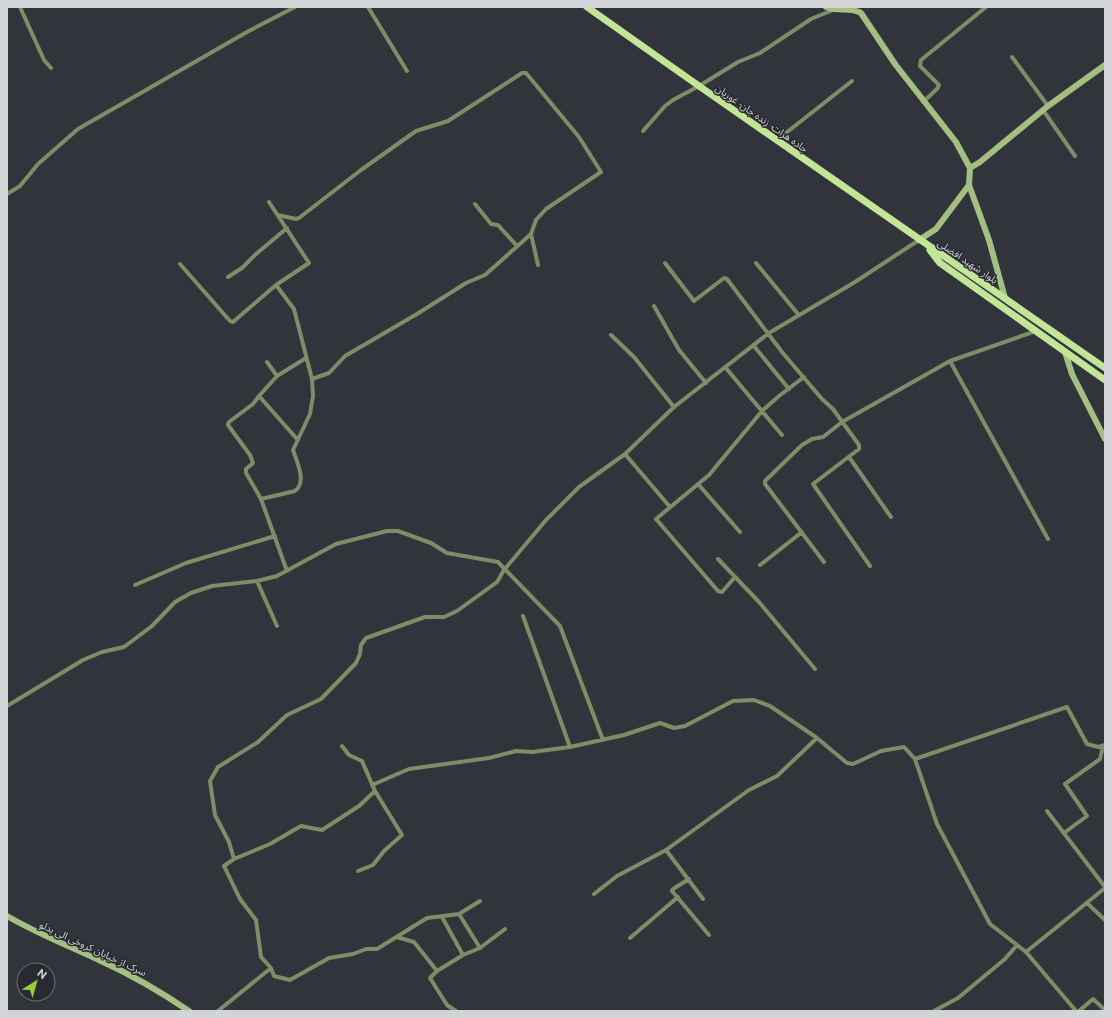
<svg xmlns="http://www.w3.org/2000/svg" width="1112" height="1018" font-family="'Public Sans','Noto Sans Arabic',sans-serif">
	<rect width="100%" height="100%" fill="#32343b"/>
	<g fill="none" stroke-linecap="round" stroke-linejoin="round">
		<!-- street -->
		<path stroke="#7c8d67" stroke-width="4" d="M20 7 44 60 51 68
			M368 7 407 71
			M1012 57 1048 106
			M923 102 937 89 939 85 920 66 921 60 986 7
			M1043 110 1075 156
			M643 131 665 106 673 100 699 86 738 62 760 53 811 19 833 10
			M777 140 852 81
			M7 194 20 186 38 164 78 129 247 32 295 7
			M475 204 491 224 498 225 517 246
			M278 215 296 219 299 218 361 170 416 131 448 121 522 73H526L579 137 601 172 546 209 536 220 531 234 538 265
			M665 263 694 301 724 278 727 279 782 352 822 399 833 409 859 445V449L813 484 870 566
			M756 263 798 314
			M180 264 230 321 233 322 276 285 309 263 269 202
			M228 277 242 268 256 254 287 228
			M654 306 679 350 706 383
			M611 335 634 357 674 407
			M753 345 789 389
			M950 361 1048 539
			M267 362 277 376 259 396 253 404 229 422 228 425 250 455 253 463 246 469V473L261 499 287 571
			M725 367 782 435
			M277 376 306 358
			M312 379 329 373 345 356 417 314 466 283 485 275 531 234
			M259 396 297 439
			M625 454 670 507
			M849 457 891 517
			M698 484 740 532
			M261 499 295 491C307 482 297 462 293 450L310 414 313 396 312 379 294 309 276 285
			M718 559 759 602 815 669
			M824 562 765 484V481L802 445 812 439 823 437 842 422 950 361 1036 331
			M760 565 802 532
			M735 577 722 592 718 591 656 519 709 475 762 411 779 396 804 377
			M257 581 277 626
			M135 585 186 563 275 536
			M523 616 570 747
			M7 706 83 660 102 652 124 647 152 626 175 602 191 593 212 586 257 581 277 576 336 544 387 531H398L431 543 447 553 498 562 560 626 603 740
			M342 746 349 755 362 761 375 791 402 835 384 851 373 865 358 871
			M915 759 1067 707 1087 744 1098 747 1105 745
			M372 785 409 769 489 758 516 751 532 752 570 747 624 735 660 723 674 728 685 726 733 701 754 700 770 706 817 738 847 763 853 764 881 751 904 747 915 759 937 824 990 924 1026 952 1076 1011
			M1047 811 1105 887
			M1064 833 1087 816 1065 784 1100 759 1103 746
			M666 850 703 899
			M234 859 270 844 301 826 322 830 359 806 375 791
			M689 879 673 889 672 891 709 935
			M594 894 617 876 666 850 749 790 777 776 817 738
			M480 901 459 914 427 918 377 949H366L353 954 329 958 290 980 274 976 271 968 261 957 256 920 240 899 224 866 234 859 229 842 215 815 210 781 218 767 258 742 287 715 321 699 356 663 360 654 361 645 366 638 425 617H444L457 611 497 582 504 570 546 520 579 487 625 454 674 407 769 333 855 282 919 240
			M1087 903 1105 920
			M459 914 480 948
			M442 917 463 955
			M397 937 414 942 437 971 430 978 447 1005 456 1011
			M630 938 678 897
			M1026 952 1105 888
			M437 971 463 955 480 948 505 929
			M218 1011 271 968
			M934 1011 958 998 1005 959 1017 945
			M1079 1011 1093 999 1105 1010"/>
		<!-- secondary -->
		<path stroke="#a4bf82" stroke-width="6" d="M826 7C837 12 850 7 861 13L895 64 956 142 970 168
			M969 185 989 240 1005 298
			M919 240 936 229 969 185 970 168 980 162 1048 106 1105 65
			M1065 352 1072 374 1105 439
			M7 916C38 934 69 946 101 961 132 975 161 992 189 1011"/>
		<!-- primary -->
		<path stroke="#c2e597" stroke-width="7" d="M587 7 699 86 1105 368
			M930 250 940 263 1105 380"/>
	</g>
	<g text-anchor="middle" stroke-width="3" stroke-linejoin="round" paint-order="stroke">
		<!-- street labels -->
		<g font-size="10" fill="#d3d4d8" stroke="#282a30">
			<text transform="translate(762 118) rotate(35)" y="4">جاده هرات- زنده جان- غوریان</text>
			<text transform="translate(968 261) rotate(34)" y="4">بلوار شهید افضلی</text>
			<text transform="translate(93 948) rotate(25)" y="4">سرک از خیابان کروخی الی بدلو</text>
		</g>
	</g>
	<!-- border -->
	<rect width="1112" height="1018" fill="none" stroke="#d3d4d8" stroke-width="16"/>
	<!-- north arrow -->
	<g transform="translate(36 982) rotate(37)"><circle r="19" fill="#282a30" stroke="#6c6e73"/>
	<path d="M0-3L7 15L0 10L-7 15Z" fill="#96cc3a"/>
	<text y="-6" font-size="11" font-weight="bold" text-anchor="middle" fill="#d3d4d8">N</text>
	</g>
</svg>
